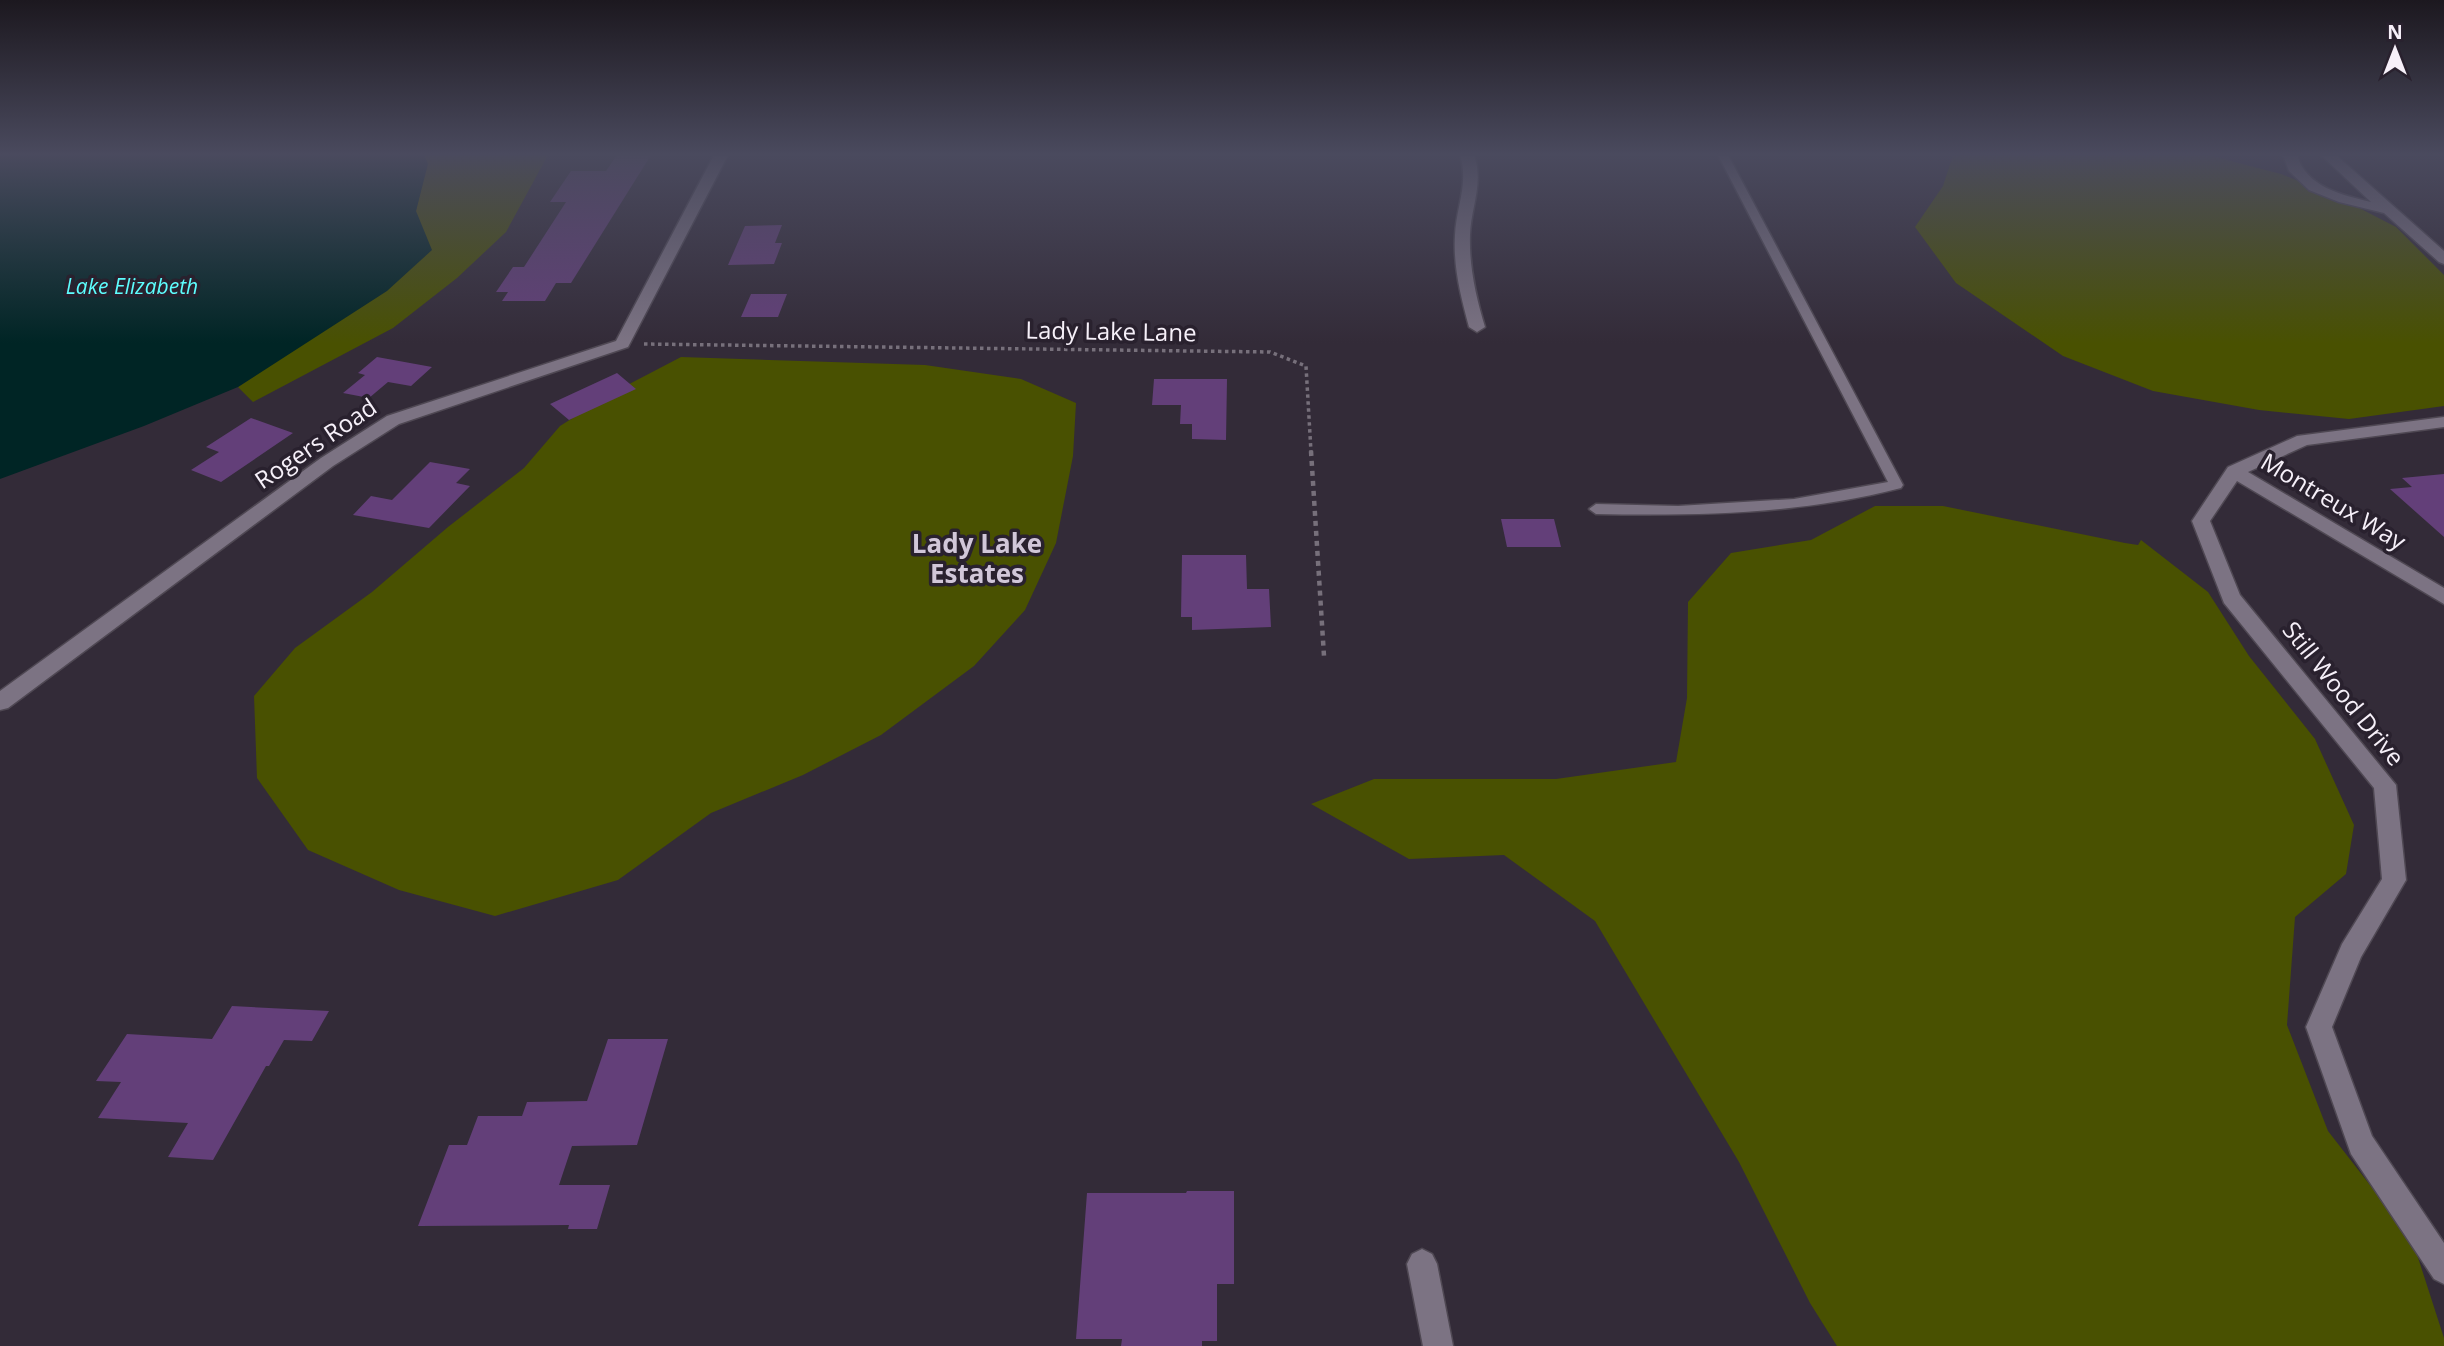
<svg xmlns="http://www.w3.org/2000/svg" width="2444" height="1346" font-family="'Open Sans',sans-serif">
	<rect width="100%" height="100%" fill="#332b38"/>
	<!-- green -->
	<path fill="#495101" d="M424 155H548L506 232 457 278 393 328 253 402 238 387 302 344 416 211 427 162Z
		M1953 155H2208L2281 174 2336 196 2396 227 2444 275V406L2349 419 2259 410 2153 391 2063 356 1956 283 1915 227 1943 186Z
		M681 357 925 365 1021 379 1076 403 1073 456 1056 543 1025 610 974 666 881 735 803 775 711 813 618 880 495 916 399 890 308 850 257 778 254 696 295 648 372 592 448 527 524 468 560 426 614 392Z
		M1875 506H1943L2125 543 2138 545 2141 540 2208 592 2249 656 2315 739 2354 825 2346 874 2295 917 2287 1025 2328 1131 2412 1239 2444 1338V1346H1837L1810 1303 1739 1162 1595 921 1504 855 1409 859 1311 804 1374 779H1556L1676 762 1687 698 1688 602 1731 553 1811 540Z"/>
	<!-- water -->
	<path fill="#002525" d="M0 155H424L428 164 416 211 432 250 387 291 238 387 144 426 0 479Z"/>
	<!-- building -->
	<path fill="#633f79" d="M617 155H651L571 283H556L545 301H502L508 292H496L513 267H524L566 202H550L571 171H606Z
		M782 225 775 243H782L774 264 728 265 745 226Z
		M751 294H787L778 317H741Z
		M377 357 432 367 411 386 388 382 369 398 343 393 365 375 358 373Z
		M617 373 636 389 569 420 550 404Z
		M1154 379H1227L1226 440 1192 439V424H1180L1181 405H1152Z
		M251 418 293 433 221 482 191 470 219 452 206 447Z
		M430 462 470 469 456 483 470 486 429 528 353 515 371 496 392 500Z
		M2444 474V537L2390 489 2412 487 2402 478Z
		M1501 519H1554L1561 547H1507Z
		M1182 555H1246L1247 589H1269L1271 627 1192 630V617H1181Z
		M232 1006 329 1011 312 1041 284 1040 269 1066H266L213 1160 168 1157 188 1123 98 1118 121 1082 96 1081 127 1034 212 1039Z
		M608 1039H668L637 1145 572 1146 559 1185H610L597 1229H568L569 1225 418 1226 449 1145H467L478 1116H522L527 1102 587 1101Z
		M1187 1191H1234V1284H1217V1341H1202V1346H1121L1122 1339H1076L1087 1193H1186Z"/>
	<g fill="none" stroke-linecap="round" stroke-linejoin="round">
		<defs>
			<path id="lane" d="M1718 155H1728L1903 485 1901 488C1801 514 1698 516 1596 514L1589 509 1596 504 1678 506 1794 499 1888 482Z"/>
			<path id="street" d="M714 155H728L628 347 399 424 333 466 8 708 0 710V691L321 458 387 416 616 341Z
				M1460 155H1474C1484 183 1471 207 1470 235 1469 267 1476 297 1485 327L1477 332 1469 327C1461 297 1453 267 1455 235 1456 207 1469 184 1460 155Z
				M2283 155H2297C2306 187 2342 195 2371 202L2321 155H2336L2444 251V264L2439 262 2384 213 2339 202 2309 190 2289 171Z
				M2444 417V427L2307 445 2248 472 2444 588V604L2237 481 2210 521 2240 595 2396 785 2406 880 2361 957 2332 1027 2372 1136 2444 1243V1284L2434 1279 2351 1154 2306 1027 2342 944 2382 879 2374 788 2224 603 2192 521 2228 467 2297 436Z
				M1422 1249 1432 1254 1437 1264 1453 1346H1423L1407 1264 1412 1254Z"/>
		</defs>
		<!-- lane casing -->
		<use href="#lane" stroke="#4f4853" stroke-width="3"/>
		<!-- street casing -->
		<use href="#street" stroke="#4f4853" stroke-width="3"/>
		<!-- path-far1 -->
		<path stroke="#77707b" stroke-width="3.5" stroke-dasharray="3.5 3.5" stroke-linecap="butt" d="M644 344 1270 352 1306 366 1311 452"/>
		<!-- path -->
		<path stroke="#77707b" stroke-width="4.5" stroke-dasharray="5 5" stroke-linecap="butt" d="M1311 451 1324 656"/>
		<!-- lane -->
		<use href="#lane" fill="#7c7383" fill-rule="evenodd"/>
		<!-- street -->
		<use href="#street" fill="#7c7383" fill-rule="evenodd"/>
	</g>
	<!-- sky -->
	<linearGradient id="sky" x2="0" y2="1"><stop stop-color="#1c181f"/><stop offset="0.45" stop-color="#4a4a5e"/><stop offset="1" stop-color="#4a4a5e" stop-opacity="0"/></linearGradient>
	<rect width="2444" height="343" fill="url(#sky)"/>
	<g text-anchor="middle" stroke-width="7" stroke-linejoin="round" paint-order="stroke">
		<!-- far-water labels -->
		<g font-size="21" font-style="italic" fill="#5dfdfe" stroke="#29212e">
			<text x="132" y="294">Lake Elizabeth</text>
		</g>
		<!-- street labels -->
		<g font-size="24" fill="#f6f0f9" stroke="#29212e">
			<text transform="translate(1111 332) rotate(1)" y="8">Lady Lake Lane</text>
			<text transform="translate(316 444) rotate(-34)" y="8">Rogers Road</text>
			<text transform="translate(2333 502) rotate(31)" y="8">Montreux Way</text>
			<text transform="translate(2343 694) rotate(51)" y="8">Still Wood Drive</text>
		</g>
		<!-- neighbourhood labels -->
		<g font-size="26" font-weight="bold" fill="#d1c7d9" stroke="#29212e">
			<text x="977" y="553">Lady Lake<tspan x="977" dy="30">Estates</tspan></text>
		</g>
	</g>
	<!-- north arrow -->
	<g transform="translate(2395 49)" stroke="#29212e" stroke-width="5" paint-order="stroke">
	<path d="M0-5L12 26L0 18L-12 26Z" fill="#f6f0f9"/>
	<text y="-10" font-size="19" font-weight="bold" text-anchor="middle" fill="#f6f0f9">N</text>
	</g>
</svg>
